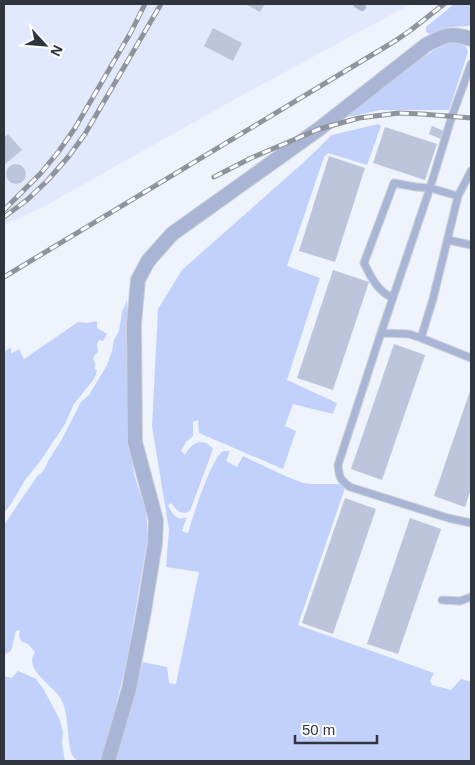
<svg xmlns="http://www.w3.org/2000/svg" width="475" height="765" font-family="Arial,sans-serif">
	<rect width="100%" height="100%" fill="#eff3fc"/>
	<!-- built -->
	<path fill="#e2e9fc" d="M4 4H411L237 98 43 207 4 225Z"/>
	<!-- green -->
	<path fill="#c1d1fb" d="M454 4H471V23L469 26 450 27 430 34 426 32V27Z
		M451 42C460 41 466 44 468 52L449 110H380L348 117 352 112 400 73 434 50Z
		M378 124 381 126 367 165 328 153 324 157 287 266 320 278 287 380 337 403 333 414 293 404 285 426 296 431 283 469 199 433 198 420 193 422V436L186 442 181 451 185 455C189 447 197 439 206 443 207 443 213 449 213 449L190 511C181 516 176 510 171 503L168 505C172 513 176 522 187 517L182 531 188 533C193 516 211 459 223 451H230L226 461 237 467 243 456 283 475 303 483 313 484H339L345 488 298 625 434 673 430 681 432 685 451 690 461 679 471 682V761H114L143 662 167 667 169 683 176 684 199 572 166 567 169 530 152 426 158 309 182 270 304 162 332 135Z
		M127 300 129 352 127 393 129 444 135 477 146 511 148 537 126 665 102 761C96 761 84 763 79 761 67 758 69 731 67 722 66 714 65 706 61 699 53 685 23 670 35 652L28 644 21 641 19 636 20 630 16 631 11 651 4 655V525L38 475 42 473 46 466 48 461 62 439 81 402 89 395 107 365 112 351 114 340 119 331 122 312Z
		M97 321V328L107 334 103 341 99 340 97 344 98 352 94 356 93 360C96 363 96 364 94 368L97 371 94 379 74 404 65 424 39 463 25 480 11 504 4 513V352L11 347V354L19 349 24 359 78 322 86 323Z
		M18 671 32 677 36 679 44 690 60 720 63 732 62 744 65 761H4V676L12 678Z"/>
	<!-- building -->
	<path fill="#bdc5dc" d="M245 4H265L260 12Z
		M213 28 242 43 233 61 204 46Z
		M432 126 444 131 441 139 429 134Z
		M385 127 437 144 425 180 373 163Z
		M8 134 22 150 4 165V138Z
		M329 156 365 168 335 262 299 251Z
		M6 174a10 10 0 1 1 20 0a10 10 0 1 1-20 0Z
		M333 270 369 282 333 390 297 378Z
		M394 344 425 355 382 480 351 469Z
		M471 388V489L465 507 434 496Z
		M345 498 376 509 333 634 302 623Z
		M410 518 441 529 398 654 367 644Z"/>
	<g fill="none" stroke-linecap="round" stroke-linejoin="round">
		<defs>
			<path id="lane" d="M357 4 362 7
				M471 64 452 116 430 188 381 333 338 465C339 477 340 480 350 487L448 518 471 523
				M458 196 433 299 421 338 471 358
				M448 240 471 245
				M393 298C377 291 371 277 364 263L394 183 416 187 430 188 458 196 471 171
				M381 333 409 334 421 338
				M442 600 460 601 471 597"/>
			<path id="street" d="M108 761 129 689 144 611 155 543 156 520 135 442 134 323 138 280 148 261 172 234 319 129 426 45C445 35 450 32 471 39"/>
		</defs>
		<!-- lane casing -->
		<use href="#lane" stroke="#cdd1da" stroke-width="9"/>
		<!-- street casing -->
		<use href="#street" stroke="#cdd1da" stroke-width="16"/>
		<!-- lane -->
		<use href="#lane" stroke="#a9b5d5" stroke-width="7"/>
		<!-- street -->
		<use href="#street" stroke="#a9b5d5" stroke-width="14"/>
		<defs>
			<path id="rail" d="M214 177 251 158 319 129 359 118 399 113 422 114 471 118
				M4 210 41 173 59 151 75 128 131 32 145 4
				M4 217 27 200 48 180 69 156 85 134 161 4
				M4 277 395 41 411 30 444 4"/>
		</defs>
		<!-- rail casing -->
		<use href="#rail" stroke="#8f939c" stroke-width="5"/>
		<!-- rail -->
		<use href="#rail" stroke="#fff" stroke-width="3" stroke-dasharray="9" stroke-linecap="butt"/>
	</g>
	<!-- border -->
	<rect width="475" height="765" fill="none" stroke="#30343d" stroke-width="10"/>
	<!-- north arrow -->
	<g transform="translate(45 45) rotate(116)" stroke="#ffffff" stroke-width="4" paint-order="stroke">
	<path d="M0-4L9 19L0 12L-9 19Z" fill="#30343d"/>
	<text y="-8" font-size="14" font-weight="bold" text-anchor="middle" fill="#30343d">N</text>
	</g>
	<!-- scale -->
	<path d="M295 735v8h82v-8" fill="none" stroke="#30343d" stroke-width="2.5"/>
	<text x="302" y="735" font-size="15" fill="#30343d" stroke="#ffffff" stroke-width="4" paint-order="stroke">50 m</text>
</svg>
